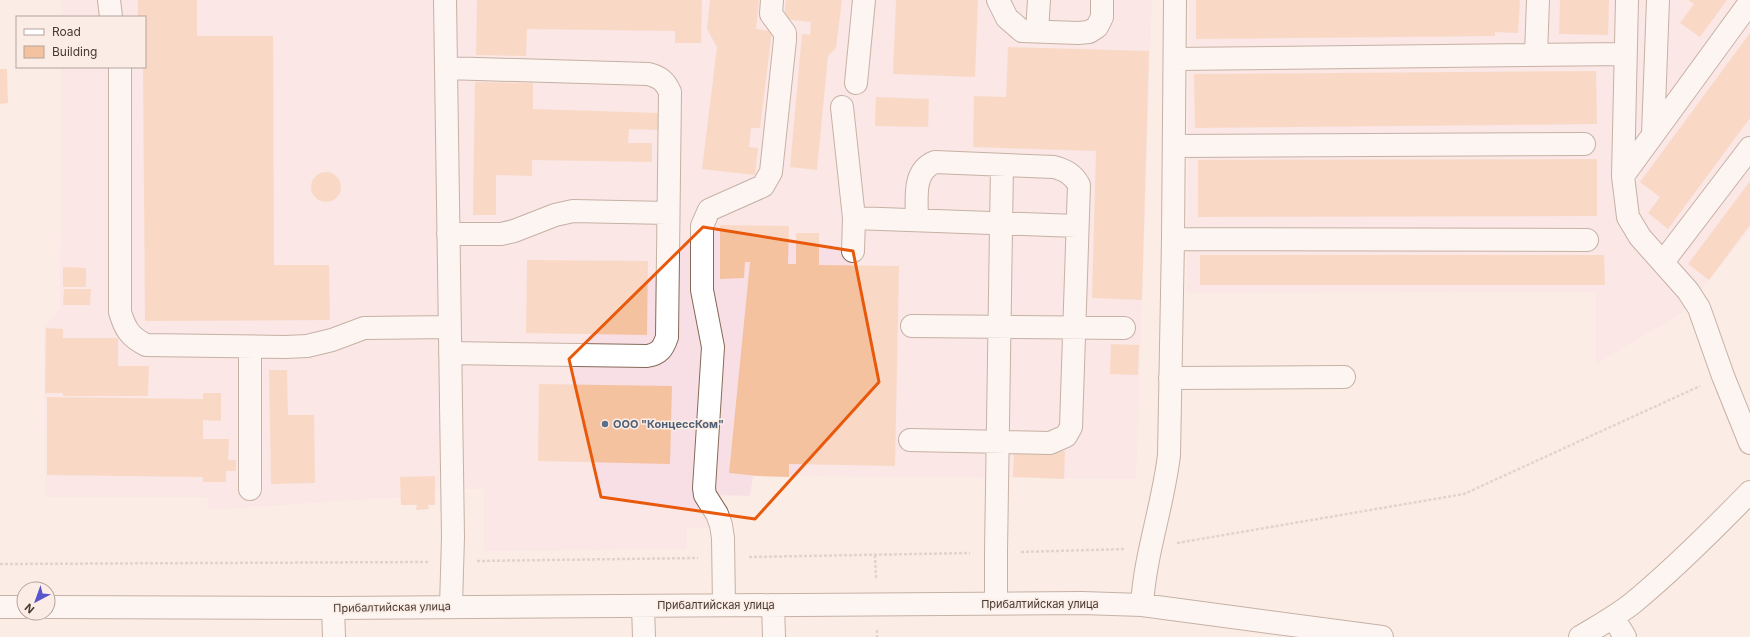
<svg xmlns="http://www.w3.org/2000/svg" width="1750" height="637" font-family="Inter,sans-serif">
	<rect width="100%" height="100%" fill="#fbede5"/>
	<!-- industrial -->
	<path fill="#f8dfe6" d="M62 0H1152L1136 479 753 476 750 496 713 495 711 528H687V549L484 551V489H435V505H428L429 509 416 510V505H401L400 497 209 510 207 497H45L44 327 60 308 62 67H145V17H62Z
		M1189 0H1750V229L1685 311 1596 364V292L1187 293Z"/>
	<!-- building -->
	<path fill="#f5c2a0" d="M138 0H197V36H273L274 265H329L330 320 145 321 143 67H145V17H138Z
		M477 0H702L701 43H675V31L527 29 526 56 476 55Z
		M710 0H759L756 29 772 31 760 128H751L749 147 758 148 755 175 702 169 717 47 707 29Z
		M786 0H842L836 48 828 56 817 170 790 167 802 34 810 35 811 22 784 19Z
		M896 0H978L975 77 893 74Z
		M1196 0H1520L1518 33 1495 32V36L1196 39Z
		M1560 0H1609L1608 35 1559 34Z
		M1688 0H1727L1700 37 1680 23 1694 4Z
		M1750 33V118L1668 229 1648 213 1660 197 1640 182Z
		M1008 47 1149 51 1142 300 1092 298 1096 151 973 147 974 96 1006 97Z
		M0 69H7L8 103 0 104Z
		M1596 71 1597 124 1195 128 1194 74Z
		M475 82 533 83V109L659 113 658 130 629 129 628 143H652V162L532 160V176L496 175V215H473Z
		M876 97 929 99 928 127 875 126Z
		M1597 159V216L1198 217V160Z
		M311 187a15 15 0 1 1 30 0a15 15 0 1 1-30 0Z
		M1750 181V225L1709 280 1688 264Z
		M720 225 789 226 788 264H796V233H819V265L899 266 895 466 789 464V477L758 476 729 473 750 262H745L744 278 720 279Z
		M1200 255H1604L1605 285H1200Z
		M527 260 648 261 647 335 526 333Z
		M63 267 86 268V287H63Z
		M64 289H91L90 305H63Z
		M46 328 63 329V338H118V366H149L148 396H63V393H45Z
		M1111 344 1139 345 1138 375 1110 374Z
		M269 370H287L288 415H314L315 483 271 484Z
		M539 384 672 386 670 464 538 461Z
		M203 393H221V421L203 420V439H229L228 460H236V471H226V482H203V477L47 475V397L203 399Z
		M1014 449 1065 451 1064 479 1013 477Z
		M435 476V505H428L429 509 416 510 417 505H401L400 477Z"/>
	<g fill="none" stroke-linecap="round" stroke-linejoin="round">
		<defs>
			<path id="minor" d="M109 0 111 17
				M445 0 453 537 451 606
				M998 0 1007 18 1022 31 1078 33 1089 32 1097 27 1102 17V0
				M1627 0 1623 176 1628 217 1640 237 1688 291 1699 308 1723 376 1750 443
				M1037 31 1039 0
				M1536 55 1538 0
				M1175 59 1625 54
				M120 67V312C125 329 130 337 146 345L285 347 307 346 332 340 364 328 449 327
				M446 68 648 74C660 77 665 81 670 92L667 337C663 349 659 354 647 356L450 353
				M856 83 864 0
				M842 107 854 218 1077 226
				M1653 134 1658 0
				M1174 146 1584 144
				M1623 176 1750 2
				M448 234H501L514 231 555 215 573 211 668 213
				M1173 239 1587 240
				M853 251 854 218
				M1663 262 1750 148
				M912 326 1124 328
				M250 347V489
				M1170 378 1344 377
				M910 440 1050 443 1066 436 1071 427 1079 185C1073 174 1065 170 1054 167L935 162C912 171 917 199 917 220
				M996 603V552L1002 165
				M724 605 723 538 721 525 717 514 705 495 704 488 713 347 702 290V226L709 210 763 186 771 172 785 40V33L771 14 772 0
				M773 605 774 637
				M1142 605C1145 554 1163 506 1169 455L1173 239 1175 0
				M643 606 644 637
				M0 607H24
				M48 607 333 608 1082 603 1142 605 1382 637
				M333 608 334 637
				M1613 617 1625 637
				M1580 637C1598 626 1617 616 1634 602 1675 568 1713 530 1750 492"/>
		</defs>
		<!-- minor casing -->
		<use href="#minor" stroke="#866956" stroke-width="24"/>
		<!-- path -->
		<path stroke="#c4b6ae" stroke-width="2.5" stroke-dasharray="3 2" stroke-linecap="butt" d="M1177 543 1464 494 1700 386
			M1021 552 1124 549
			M875 555 876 579
			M749 557 970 553
			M477 561 698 558
			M0 564 428 562
			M877 630V637"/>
		<!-- minor -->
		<use href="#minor" stroke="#fff" stroke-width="22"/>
	</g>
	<!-- marked area -->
	<path d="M0 0H1750V637H0ZM703 227 853 251 879 382 755 519 601 497 569 359Z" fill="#fbede5" fill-opacity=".55" fill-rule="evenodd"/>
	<path fill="none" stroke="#e8590c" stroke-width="3" stroke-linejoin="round" d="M703 227 853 251 879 382 755 519 601 497 569 359Z"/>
	<!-- markers -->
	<circle fill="#5c6f8a" stroke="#fbede5" stroke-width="1.5" cx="605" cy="424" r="4"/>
	<g text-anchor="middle" stroke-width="3" stroke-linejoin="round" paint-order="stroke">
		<!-- service labels -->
		<g font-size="11" font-weight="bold" fill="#4e5e75" stroke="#fbede5" text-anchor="start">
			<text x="613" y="428">ООО "КонцессКом"</text>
		</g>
		<!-- street labels -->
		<g font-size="11" fill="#473a31" stroke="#fbede5">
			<text x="1040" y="608">Прибалтийская улица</text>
			<text x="716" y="609">Прибалтийская улица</text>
			<text transform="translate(392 607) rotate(-1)" y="4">Прибалтийская улица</text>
		</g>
	</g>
	<!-- legend -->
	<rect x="16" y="16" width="130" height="52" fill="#fbede5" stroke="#b3a59d"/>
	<rect x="24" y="29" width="20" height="6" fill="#ffffff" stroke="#b3a59d"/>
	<text x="52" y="36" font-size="12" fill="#473a31">Road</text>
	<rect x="24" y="46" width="20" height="12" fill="#f5c2a0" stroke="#b3a59d"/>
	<text x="52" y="56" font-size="12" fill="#473a31">Building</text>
	<!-- north arrow -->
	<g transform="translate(36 601) rotate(221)"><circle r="19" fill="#fbede5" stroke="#b3a59d"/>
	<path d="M0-3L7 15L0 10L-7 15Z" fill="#5956cd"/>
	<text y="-6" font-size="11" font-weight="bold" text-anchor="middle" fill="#473a31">N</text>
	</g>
</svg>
